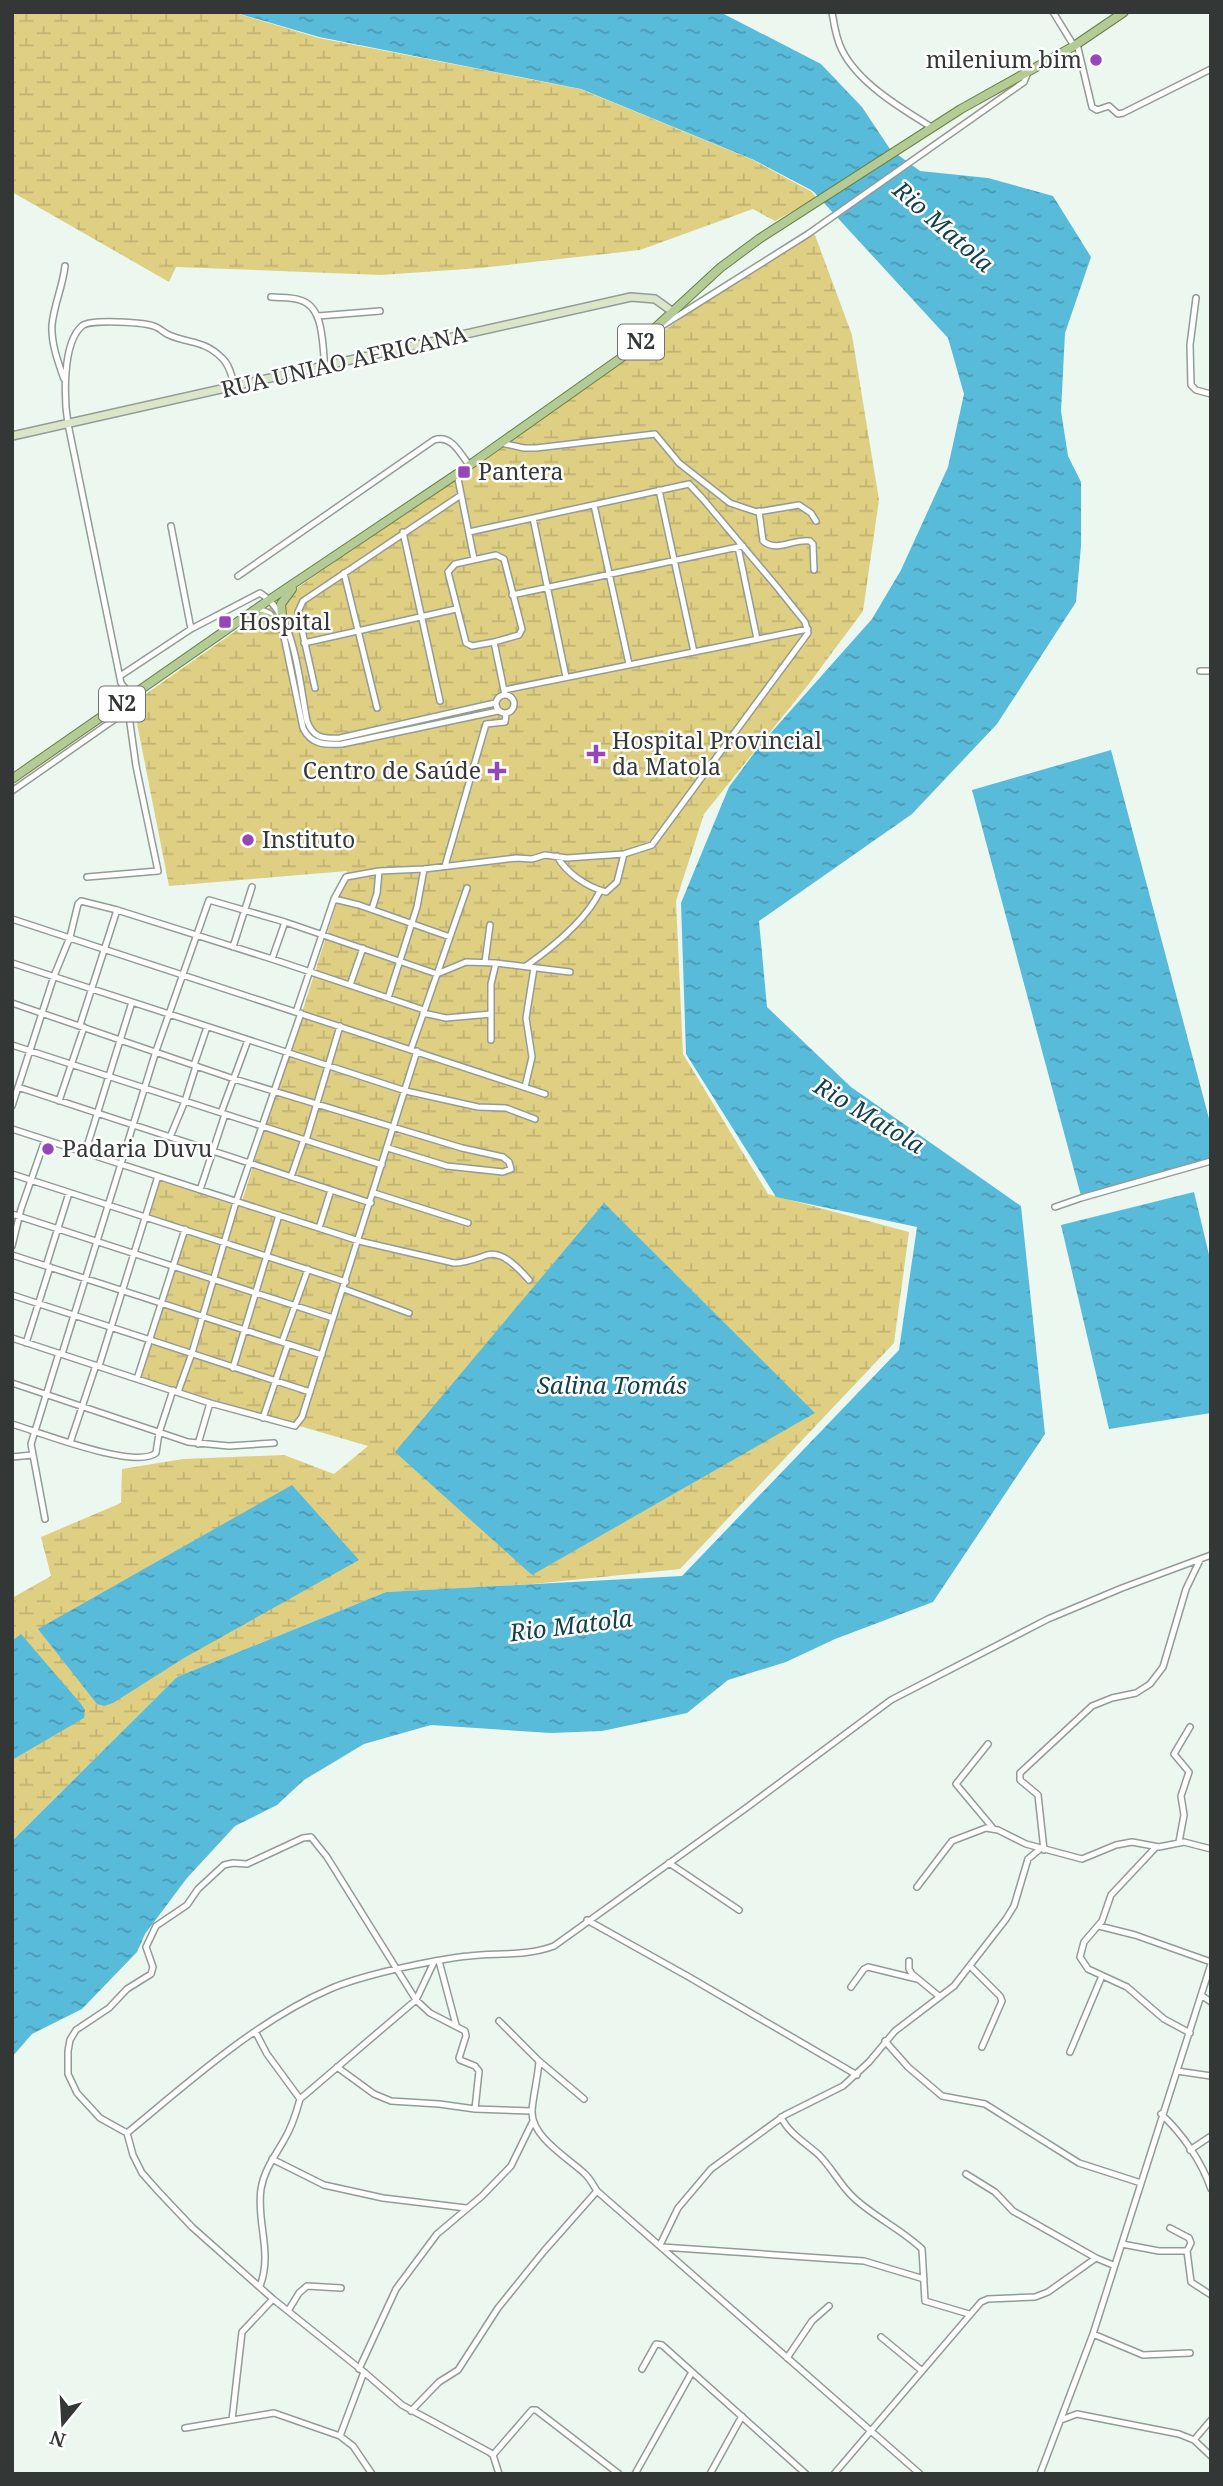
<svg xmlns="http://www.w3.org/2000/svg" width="1223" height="2486" font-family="'Noto Serif',serif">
	<defs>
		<pattern id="wetland-marsh" width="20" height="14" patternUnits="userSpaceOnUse" patternTransform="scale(1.75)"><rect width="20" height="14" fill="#dfcf83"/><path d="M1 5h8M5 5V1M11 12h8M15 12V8" fill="none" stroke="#c0b272"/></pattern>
		<pattern id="water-ripples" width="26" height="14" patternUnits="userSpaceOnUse" patternTransform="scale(1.75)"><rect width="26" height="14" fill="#59bbda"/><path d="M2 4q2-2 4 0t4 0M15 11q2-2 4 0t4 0" fill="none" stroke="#4a99b2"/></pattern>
	</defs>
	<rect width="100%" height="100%" fill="#ecf7f0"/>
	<!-- wetland -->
	<path fill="url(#wetland-marsh)" d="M12 12H232L319 38 580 89 753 160 812 192 816 198 775 221 753 209 640 250 480 268 381 275 176 267 169 282 12 192Z
		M812 227 852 335 879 500 863 611 808 685 704 814 676 901 683 1054 768 1194 909 1232 894 1343 680 1569 533 1584 386 1592 177 1677 12 1841V1598L51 1576 41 1537 121 1503 122 1469 183 1459 284 1455 334 1474 368 1446 139 1379 184 1230 147 1216 158 1181 242 1201 347 871 169 886 133 703Z"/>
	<!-- water -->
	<path fill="url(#water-ripples)" d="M233 12H720L821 64 862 107 890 149 920 171 988 178 1053 196 1091 257 1065 333 1061 411 1068 456 1081 482V546L1076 602 997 724 912 814 759 921 767 1007 851 1087 1021 1206 1045 1434 933 1602 835 1639 786 1662 728 1680 687 1713 602 1731 551 1733 431 1725 364 1744 304 1780 277 1805 235 1826 187 1878 145 1934 137 1952 82 2009 32 2034 12 2057V1841L177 1677 386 1592 682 1576 899 1350 917 1227 776 1197 686 1054 681 903 729 787 760 745 872 619 901 570 948 467 964 394 948 338 813 191 754 160 581 89 319 37Z
		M1111 750 1211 1126V1158L1081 1196 972 790Z
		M1194 1192 1211 1263V1413L1109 1429 1061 1225Z
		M604 1203 815 1413 532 1575 395 1452Z
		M292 1485 359 1560 184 1658 113 1703 104 1706 97 1704 38 1629Z
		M21 1634 81 1704 85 1710 84 1718 12 1760V1641Z"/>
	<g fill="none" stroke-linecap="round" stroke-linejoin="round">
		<defs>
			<path id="minor" d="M832 12C834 24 836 39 842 50 858 83 902 109 933 128
				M1053 12 1074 46
				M1077 44 1092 107 1097 110 1109 106 1118 114 1123 113 1211 69
				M271 297C280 298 291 297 300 300 325 307 322 346 325 367
				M1196 298 1190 345 1191 385 1196 390 1211 394
				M318 316 380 311
				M662 326 808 234 1024 82 1028 72
				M64 379C58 362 51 343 52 325 54 304 63 286 65 266
				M501 443 524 448H536L655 434 679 463 730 503 757 512 799 505 811 513 816 521
				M457 474 474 559
				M659 490 694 652
				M594 505 629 664
				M759 511 763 541C778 553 794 538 810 541L813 544 814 570
				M533 518 566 677
				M171 526 191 629
				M403 532 440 701
				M738 547 757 639
				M344 573 377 708
				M238 576 434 440C451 434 460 453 469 465
				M512 595 743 546
				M258 608 270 614 283 632 303 728C311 745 325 745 342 744L498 711
				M494 642 472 646 466 643 448 572 455 564 496 555 504 559 522 629 519 635 494 642 505 695
				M304 643 456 609
				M1200 671H1211
				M120 676 191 629 260 593C296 615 299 682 307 721 313 738 323 739 340 738L495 703
				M315 688 298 612 303 601 461 495
				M504 690 808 629
				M496 704a9 9 0 1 1 18 0a9 9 0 1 1-18 0Z
				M132 697 121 683 68 424C64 399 62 343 82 326 89 319 146 322 156 327 161 329 164 333 169 335 190 344 204 340 222 358 230 365 232 378 235 387
				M12 791 128 710
				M557 856C566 873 587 887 606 892L617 882 624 854
				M445 866 486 724 505 722 506 714
				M87 877 158 871 136 766 129 716 124 702
				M334 899 359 905 450 937
				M372 909 377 893 379 871
				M12 919 545 1094
				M233 947 252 887
				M272 959 285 922
				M485 962 490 925
				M12 963 406 1091 478 1107 506 1108 535 1119
				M526 966C553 947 586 921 600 891
				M350 985 363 948
				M388 998 417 907 424 869
				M12 1003 234 1079 462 1148 503 1157 509 1162 511 1169 503 1172 447 1166 388 1148
				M296 1012 334 899 346 877 379 871 424 869 516 858 532 859 545 855 567 858 624 854 652 845 808 633 805 622 777 587 703 499 689 484 469 532
				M423 1013 446 1018 491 1014
				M80 1025 117 910
				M491 1040V984L496 963
				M12 1045 382 1165
				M411 1049 467 888
				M194 1065 207 1027
				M18 1087 371 1203
				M525 1087 532 1057 526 1018 534 968
				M59 1101 84 1027
				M12 1106 54 976 70 937 78 904 81 901 117 910 272 959 424 1010
				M221 1113 248 1040
				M12 1129 359 1241 454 1263C466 1263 475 1259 487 1255 503 1250 520 1270 529 1280
				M170 1137 185 1101 196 1066
				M306 1140 340 1026
				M85 1153 132 1002
				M12 1174 346 1282
				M291 1177 304 1139
				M200 1190 225 1114
				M374 1193 468 1223
				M1055 1207 1081 1198 1211 1161
				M12 1214 333 1318
				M319 1228 331 1190
				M12 1246 21 1209 45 1140
				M12 1255 322 1355
				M46 1266 69 1193
				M344 1289 409 1313
				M12 1295 310 1392
				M12 1338 210 1403 295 1426 302 1417 417 1051
				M282 1342 308 1269
				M26 1343 50 1267
				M62 1354 156 1051 209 900 285 922 437 974 466 962 496 963 570 972
				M99 1366 158 1176
				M233 1368 279 1215
				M137 1379 185 1229
				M12 1383 188 1442 229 1446 274 1443
				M178 1392 192 1353 236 1202 301 1013
				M263 1418 288 1344
				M12 1424C39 1432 135 1470 156 1453L159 1433 173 1390
				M70 1443 96 1365
				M198 1444 210 1403
				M12 1457 32 1455
				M45 1519 31 1444 59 1353
				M988 1744 956 1784 992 1827
				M1179 1842 1184 1815 1181 1796 1189 1772 1174 1754 1190 1727
				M1156 1847 1111 1895 1102 1921 1084 1942 1080 1957 1088 1969 1127 1987 1164 2019 1190 2033
				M1044 1850 1038 1795 1020 1780V1773L1092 1706 1112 1698 1136 1693 1150 1684 1163 1667 1186 1589 1200 1560
				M669 1863 739 1910
				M917 1887 952 1841 986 1828 998 1830 1026 1844 1082 1859 1116 1845 1132 1842 1159 1847 1184 1842 1211 1849
				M587 1920 689 1977 857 2075
				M1099 1926 1135 1935 1211 1962
				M439 1961 456 2025
				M909 1961V1969L912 1974 940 1997
				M970 1966 1000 1996 1002 2001 982 2047
				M851 1987 864 1969 868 1967 917 1979
				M1201 1995 1211 2002
				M499 2021 539 2061C538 2078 533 2095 532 2111 531 2137 568 2158 584 2173 590 2178 593 2185 597 2191L920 2474
				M256 2033 267 2054 300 2099
				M885 2041 908 2067 942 2096 985 2104 1079 2163 1141 2183
				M1070 2052 1102 1976
				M539 2061 584 2099
				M337 2067 374 2094 391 2101 439 2104 475 2109 532 2111
				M1177 2071 1211 2076
				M475 2109 479 2071 475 2066 460 2060 459 2058 466 2036 465 2031 430 2013 416 2000 327 1857 311 1837 303 1838 247 1864 233 1863 224 1865 198 1889 187 1905 156 1926 146 1947 153 1967 151 1974 127 1989 109 2008 76 2030 70 2040 68 2051V2074L77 2093 100 2118 127 2133 133 2155 142 2173 158 2191 192 2227 273 2299 364 2372 402 2405 489 2452 493 2455 499 2474
				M1161 2114C1182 2133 1202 2162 1211 2189
				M781 2117C789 2134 806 2143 819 2155 832 2168 840 2185 853 2197 874 2217 901 2229 922 2249L925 2301 969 2314
				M127 2133C189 2082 256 2021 330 1989 350 1980 375 1974 396 1969 420 1964 445 1958 469 1956 497 1953 528 1956 554 1946L746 1808 891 1700 1048 1619 1122 1588 1211 1555
				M1190 2150 1211 2136
				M272 2159 324 2185 383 2198 466 2208
				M966 2174 995 2192 1013 2211 1096 2258
				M1122 2244 1159 2251H1187L1191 2243 1189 2238 1170 2228
				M660 2245 678 2208 711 2169 785 2115 843 2086 869 2062 895 2031 954 1986 1006 1919 1014 1906 1028 1859 1040 1849
				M662 2247 864 2261 924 2279
				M1187 2251 1191 2282 1211 2295
				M260 2286C273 2252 256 2222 261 2189 264 2170 275 2156 284 2140 292 2127 296 2114 300 2099L416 2000 434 1962
				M288 2311 299 2293 307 2286 341 2288
				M1093 2334 1143 2355 1190 2353
				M881 2337 921 2370
				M787 2358 812 2321 829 2306
				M359 2369 396 2289 437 2234 482 2196 511 2166 533 2121
				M642 2369 656 2344 662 2345 806 2474
				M411 2411 439 2382 458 2370 498 2308 544 2251 597 2191
				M232 2420 242 2332 273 2299
				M1061 2420 1077 2414 1179 2434 1194 2440 1211 2456
				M185 2428 274 2413 340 2436 353 2446 372 2474
				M340 2436 364 2372
				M1194 2440 1211 2420
				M493 2455 532 2410H536L619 2474
				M635 2474 692 2372
				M710 2474 742 2416
				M834 2474 981 2302 988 2299 1035 2297 1048 2292 1096 2258 1113 2265
				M1040 2474 1093 2334 1211 1964"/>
			<path id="secondary" d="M12 436 631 297 655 299 673 312"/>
			<path id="primary" d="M282 615 281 604 292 589
				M246 619 262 616 277 621
				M12 779 269 600 457 474 628 353 720 268 759 239 961 109 1074 46 1124 12"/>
		</defs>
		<!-- minor casing -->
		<use href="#minor" stroke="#929c96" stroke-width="8"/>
		<!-- secondary casing -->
		<use href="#secondary" stroke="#929c96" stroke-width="10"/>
		<!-- primary casing -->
		<use href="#primary" stroke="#678146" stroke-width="10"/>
		<!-- minor -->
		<use href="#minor" stroke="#fff" stroke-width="5"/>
		<!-- secondary -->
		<use href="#secondary" stroke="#dae5ca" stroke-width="7"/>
		<!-- primary -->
		<use href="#primary" stroke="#b5cb95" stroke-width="8"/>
	</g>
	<!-- markers -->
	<g fill="#9447b7" stroke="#fff" stroke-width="2.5">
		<circle cx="1096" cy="60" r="7"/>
		<rect x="457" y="465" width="14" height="14" rx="3.5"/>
		<rect x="218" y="615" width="14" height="14" rx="3.5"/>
		<path d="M592.5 743.5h7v7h7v7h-7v7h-7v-7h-7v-7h7z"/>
		<path d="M493.5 760.5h7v7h7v7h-7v7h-7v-7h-7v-7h7z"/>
		<circle cx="248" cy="840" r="7"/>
		<circle cx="48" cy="1149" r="7"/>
	</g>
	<g text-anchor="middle" stroke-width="5" stroke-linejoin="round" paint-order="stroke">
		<!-- shield labels -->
		<g fill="#fff" stroke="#707372" stroke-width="2">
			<rect x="618" y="324.5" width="46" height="35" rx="5"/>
			<rect x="99" y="686.5" width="46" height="35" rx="5"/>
		</g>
		<g font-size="21" font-weight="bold" fill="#333735">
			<text x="641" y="349">N2</text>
			<text x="122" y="711">N2</text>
		</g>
		<!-- poi labels -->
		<g font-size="23" fill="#333735" stroke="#fff" text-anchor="start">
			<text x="1082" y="68" text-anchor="end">milenium bim</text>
			<text x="478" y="480">Pantera</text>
			<text x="239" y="630">Hospital</text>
			<text x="612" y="749">Hospital Provincial<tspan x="612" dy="26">da Matola</tspan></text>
			<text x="481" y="779" text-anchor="end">Centro de Saúde</text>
			<text x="262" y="848">Instituto</text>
			<text x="62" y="1157">Padaria Duvu</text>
		</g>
		<!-- street labels -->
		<g font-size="23" fill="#333735" stroke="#fff">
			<text transform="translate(344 362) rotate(-13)" y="8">RUA UNIAO AFRICANA</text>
		</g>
		<!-- water labels -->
		<g font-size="24" font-style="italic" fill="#14404d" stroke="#fff">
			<text transform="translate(943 227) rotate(41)" y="8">Rio Matola</text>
			<text transform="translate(869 1116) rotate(31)" y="8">Rio Matola</text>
			<text x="612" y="1394">Salina Tomás</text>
			<text transform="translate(571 1626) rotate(-7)" y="8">Rio Matola</text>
		</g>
	</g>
	<!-- border -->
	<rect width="1223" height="2486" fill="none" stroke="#333735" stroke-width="28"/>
	<!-- north arrow -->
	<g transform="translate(63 2423) rotate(198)" stroke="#ffffff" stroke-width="5" paint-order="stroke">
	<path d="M0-5L12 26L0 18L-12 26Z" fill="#333735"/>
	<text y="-10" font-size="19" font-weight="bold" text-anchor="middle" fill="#333735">N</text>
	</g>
</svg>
